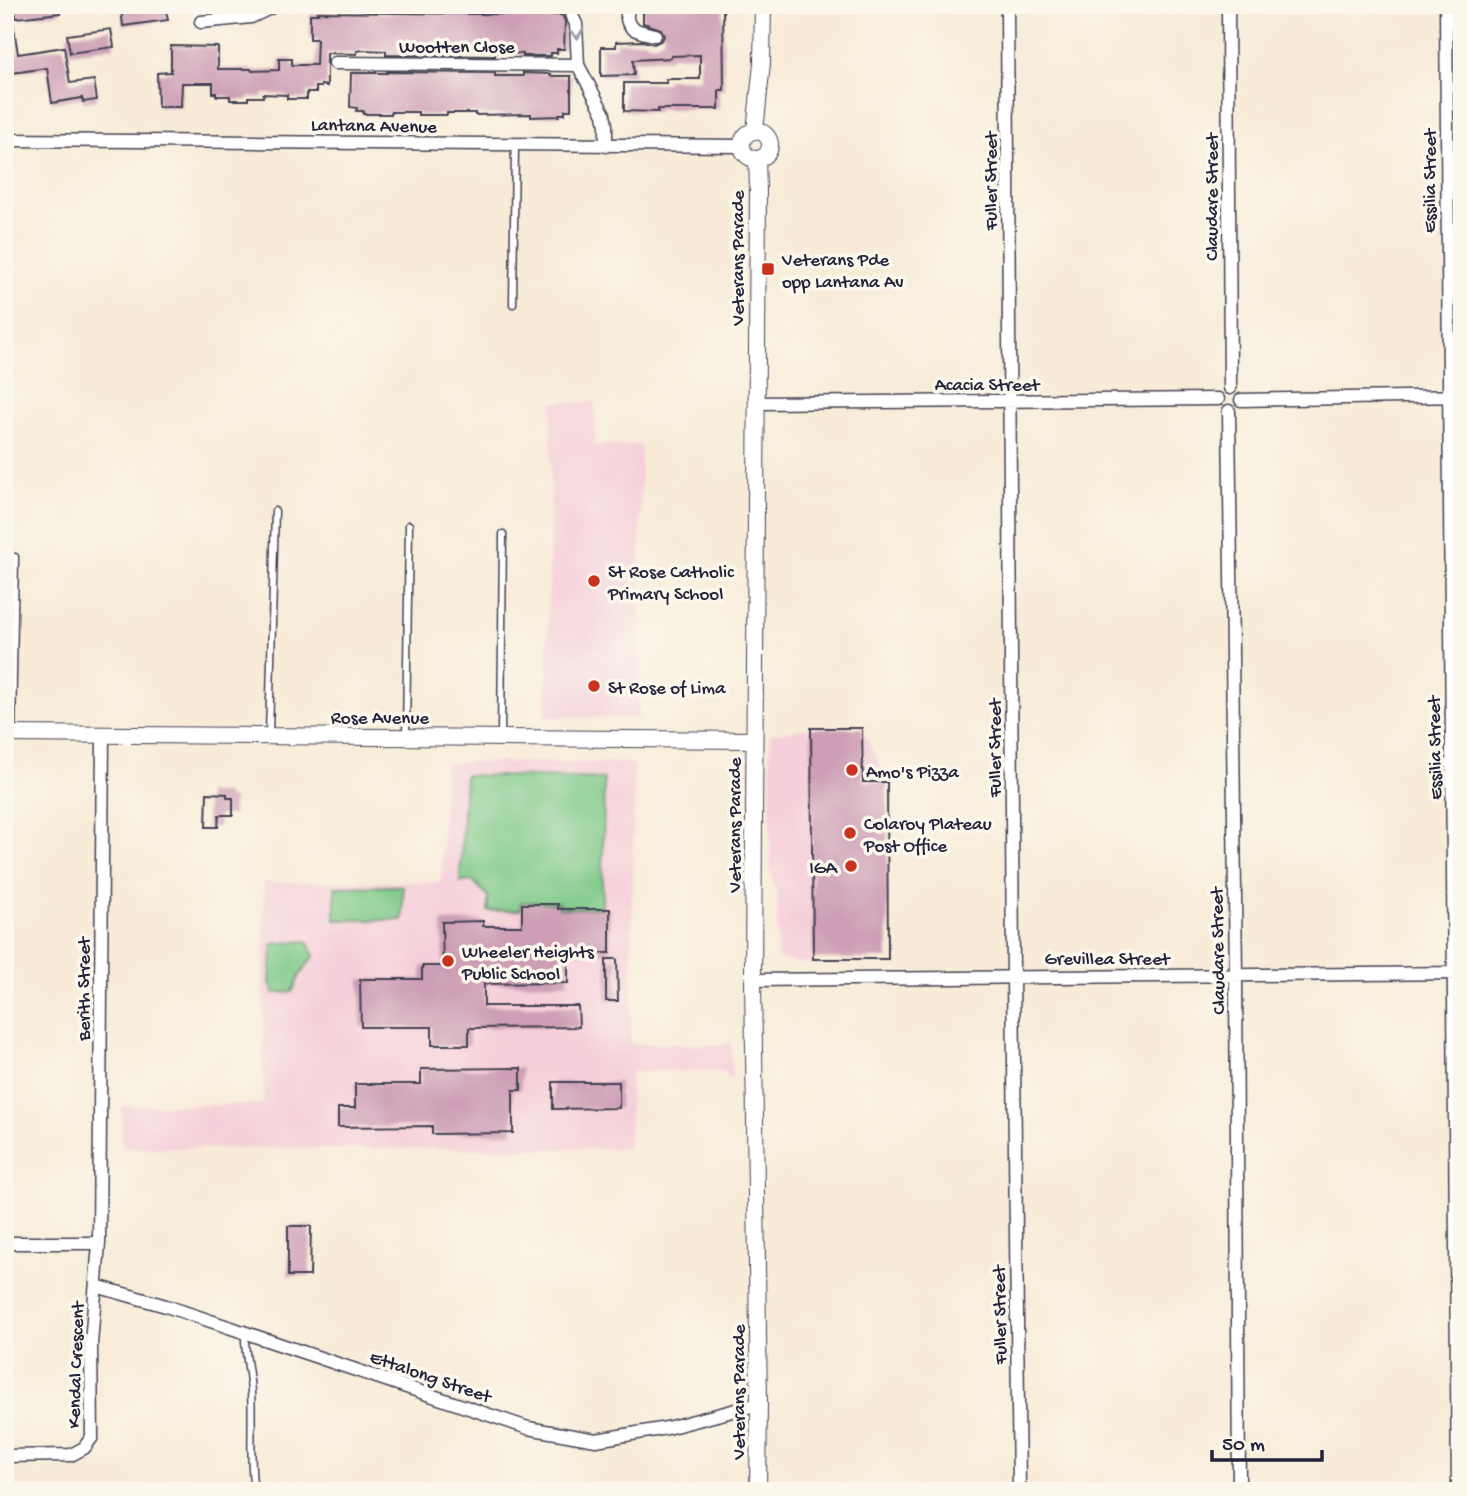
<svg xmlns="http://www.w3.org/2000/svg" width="1467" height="1496" font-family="'Gochi Hand',sans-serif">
	<rect width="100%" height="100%" fill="#fbf7ec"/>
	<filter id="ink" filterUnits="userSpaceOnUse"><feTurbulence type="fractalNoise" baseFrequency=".0143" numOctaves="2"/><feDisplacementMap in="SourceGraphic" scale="14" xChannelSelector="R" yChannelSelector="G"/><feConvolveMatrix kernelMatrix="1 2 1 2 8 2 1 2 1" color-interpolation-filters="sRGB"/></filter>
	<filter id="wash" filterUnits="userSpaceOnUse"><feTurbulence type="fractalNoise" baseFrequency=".00686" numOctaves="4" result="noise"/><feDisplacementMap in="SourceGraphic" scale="28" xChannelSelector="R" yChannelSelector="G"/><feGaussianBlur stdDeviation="1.57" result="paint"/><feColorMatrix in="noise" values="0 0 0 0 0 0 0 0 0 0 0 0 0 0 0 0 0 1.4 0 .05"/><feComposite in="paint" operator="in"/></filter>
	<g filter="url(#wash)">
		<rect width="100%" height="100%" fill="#f8ebd7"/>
		<!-- built -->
		<path fill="#f5cfd9" d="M552 402H595V445H641L639 719 546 717Z
			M811 728H862L887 782 888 959H813L811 963H799L777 959V895L770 870V734Z
			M444 762 634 763 631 1044 726 1045 731 1040 732 1080 724 1071 631 1072 629 1149 122 1148V1106L263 1104 264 882H441Z"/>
		<!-- green -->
		<path fill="#7bc887" stroke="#4e7561" stroke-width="2" d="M465 775 604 779 602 908H559V903L521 902 520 910 488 911V896L473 881 460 882Z
			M403 886V920H335V887Z
			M307 941 314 956 300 975 292 992 274 993 270 982 273 944Z"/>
		<g id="blocks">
			<!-- building -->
			<path fill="#cd9eb5" d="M14 5H60V13L16 18Z
				M140 5H165L168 20 123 26 121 8Z
				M643 5H723L724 90H719V109H658V112L624 111V83H667L666 79H700V55L671 56V58L633 60 634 75 601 76V47H616V42L643 41 654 44 662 40 664 36 661 29 643 23Z
				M317 12 562 15 565 21 564 49H557V53H551V56H523V54L495 52V56L386 55V51L363 50 357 51V54L327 53V86L321 85V87H316V92H307V99H287V95L263 94V97H248V100H230V96H216V93H213V83H182L181 107H158L157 73 171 72V46L218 47V69H251L252 71 279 70V59H292V65H316L317 39H310V14H318Z
				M5 16H12L18 54 64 47 70 83 94 80 97 100 83 102 82 98 52 103 47 68 5 74Z
				M111 29 114 47 70 53 67 35Z
				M387 72 495 73V76H523V73L551 74V76H571V110H565V114H559V116L531 117V114L475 115V113H447V115H418V112H391V114H363V111H356L357 108 350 107 351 73H387Z
				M811 728H862L863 782H887L888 959H813Z
				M207 793 227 794V798H233V815H219L218 827H206Z
				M522 904H558V909H610V953H568V983L484 984V1006H578L579 1027 469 1028V1045H432V1027H361L360 979H422V966H443L442 922 483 921V926H522Z
				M606 959H617L618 1001H606Z
				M521 1068V1090H513V1133L432 1134V1126L338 1127V1108H355V1084H421V1069Z
				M553 1082H619V1108L553 1109Z
				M288 1226H311L310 1276H288Z"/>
		</g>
	</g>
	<g filter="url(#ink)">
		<use href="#blocks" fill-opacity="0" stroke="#424052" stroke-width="2"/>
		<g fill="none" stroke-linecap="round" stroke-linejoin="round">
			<defs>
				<path id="service" d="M513 304 515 145
					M12 734 15 557
					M269 735 275 511
					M406 736 409 525
					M501 738 503 534
					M245 1333C244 1353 250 1372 251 1392 253 1425 249 1458 254 1491"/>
				<path id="minor" d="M493 5H521
					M567 5 576 24 578 65 604 114 606 125V146
					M629 5C621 29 636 31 655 35
					M1007 5 1013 977 1019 1491
					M1228 5 1230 388
					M1446 5 1458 1491
					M201 22 251 17 276 5
					M335 63 578 65
					M5 140 742 146
					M1241 400 1462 396
					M756 403 1218 399
					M1229 411 1236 975 1239 1491
					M753 980 1462 973
					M5 1243H99
					M96 1286 166 1306 528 1428 596 1440 667 1428 759 1404
					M5 1456 71 1455 84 1448 92 1437 91 1344 99 1243 103 735"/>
				<path id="tertiary" d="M742 145a14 14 0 1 1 28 0a14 14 0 1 1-28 0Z
					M755 131 762 63 763 5
					M757 159 758 190 753 980 759 1404 758 1491
					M5 734 754 740"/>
			</defs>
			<!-- service casing -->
			<use href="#service" stroke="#424052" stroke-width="9"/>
			<!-- minor casing -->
			<use href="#minor" stroke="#424052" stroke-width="15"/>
			<!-- tertiary casing -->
			<use href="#tertiary" stroke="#424052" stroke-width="18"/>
			<!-- service -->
			<use href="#service" stroke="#fff" stroke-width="6"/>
			<!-- minor -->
			<use href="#minor" stroke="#fff" stroke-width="12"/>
			<!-- tertiary -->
			<use href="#tertiary" stroke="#fff" stroke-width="16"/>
		</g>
		<!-- one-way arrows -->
		<defs><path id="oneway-chevron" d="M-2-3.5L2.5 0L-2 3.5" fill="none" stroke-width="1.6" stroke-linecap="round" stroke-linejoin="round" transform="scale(1.75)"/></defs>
		<use stroke="#9c9ca7" href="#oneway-chevron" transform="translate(577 34) rotate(83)"/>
	</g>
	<!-- markers -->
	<g fill="#c8321e" stroke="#fbf7ec" stroke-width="2.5">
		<rect x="761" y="262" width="14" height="14" rx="3.5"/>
		<circle cx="594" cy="581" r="7"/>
		<circle cx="594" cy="686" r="7"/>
		<circle cx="852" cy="770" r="7"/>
		<circle cx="850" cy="833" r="7"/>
		<circle cx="851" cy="866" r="7"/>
		<circle cx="448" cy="961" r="7"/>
	</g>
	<g text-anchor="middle" stroke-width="7" stroke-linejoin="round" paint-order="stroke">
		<!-- street labels -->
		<g font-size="19" fill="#22223b" stroke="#fbf7ec">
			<text x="457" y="52">Wootten Close</text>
			<text transform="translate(374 124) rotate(1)" y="7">Lantana Avenue</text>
			<text transform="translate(989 181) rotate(-90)" y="7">Fuller Street</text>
			<text transform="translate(1428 181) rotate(-90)" y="7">Essilia Street</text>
			<text transform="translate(1210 197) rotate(-90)" y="7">Claudare Street</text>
			<text transform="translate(736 258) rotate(-90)" y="7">Veterans Parade</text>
			<text x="987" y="390">Acacia Street</text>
			<text x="380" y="723">Rose Avenue</text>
			<text transform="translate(993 748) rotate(-90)" y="7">Fuller Street</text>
			<text transform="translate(1433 748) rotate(-91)" y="7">Essilia Street</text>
			<text transform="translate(733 825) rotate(-90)" y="7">Veterans Parade</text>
			<text transform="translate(1216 951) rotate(-91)" y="7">Claudare Street</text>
			<text x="1107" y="964">Grevillea Street</text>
			<text transform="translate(82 989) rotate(-90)" y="7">Berith Street</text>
			<text transform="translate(998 1315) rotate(-91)" y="7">Fuller Street</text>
			<text transform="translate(74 1365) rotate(-88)" y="7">Kendal Crescent</text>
			<text transform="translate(431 1375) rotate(19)" y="7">Ettalong Street</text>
			<text transform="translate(737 1392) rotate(-90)" y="7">Veterans Parade</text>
		</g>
		<!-- poi labels -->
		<g font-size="19" fill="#22223b" stroke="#fbf7ec" text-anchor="start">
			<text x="782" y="265">Veterans Pde<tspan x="782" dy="22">opp Lantana Av</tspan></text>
			<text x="608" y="577">St Rose Catholic<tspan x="608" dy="22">Primary School</tspan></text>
			<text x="608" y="693">St Rose of Lima</text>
			<text x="866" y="777">Amo's Pizza</text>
			<text x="864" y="829">Colaroy Plateau<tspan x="864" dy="22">Post Office</tspan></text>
			<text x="837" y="873" text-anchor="end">IGA</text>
			<text x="462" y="957">Wheeler Heights<tspan x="462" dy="22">Public School</tspan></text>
		</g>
	</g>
	<!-- margin -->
	<rect width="1467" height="1496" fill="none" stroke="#fbf7ec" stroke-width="28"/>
	<!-- scale -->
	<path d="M1212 1450v10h110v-10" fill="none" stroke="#22223b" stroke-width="3.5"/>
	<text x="1222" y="1450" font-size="21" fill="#22223b" stroke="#fbf7ec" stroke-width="5" paint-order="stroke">50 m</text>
</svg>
